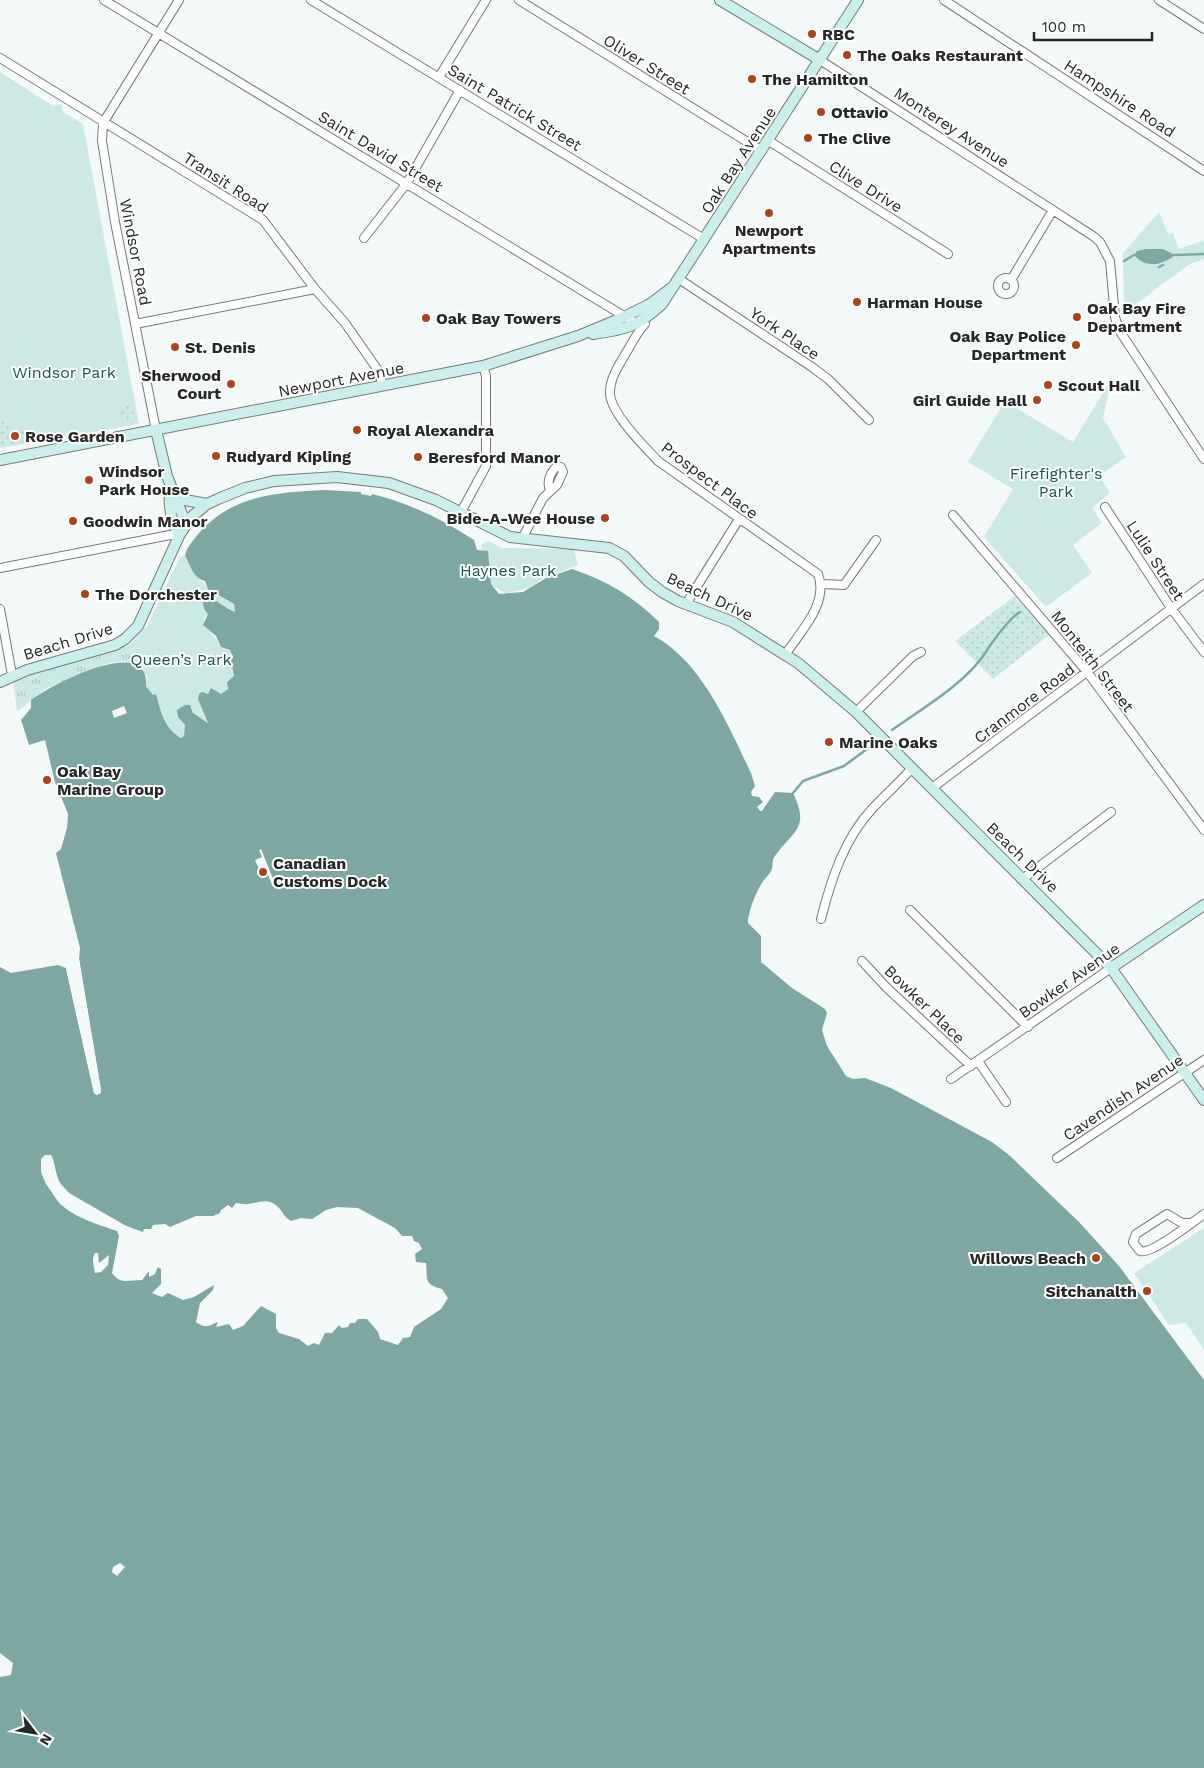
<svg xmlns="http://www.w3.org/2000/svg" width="1204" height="1768" font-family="'Work Sans',sans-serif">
	<defs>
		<pattern id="grass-tufts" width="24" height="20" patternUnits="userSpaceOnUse" patternTransform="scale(1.25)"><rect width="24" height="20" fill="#cce9e6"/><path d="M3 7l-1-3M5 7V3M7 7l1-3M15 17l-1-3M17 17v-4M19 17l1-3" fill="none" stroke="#afc8c5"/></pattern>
		<pattern id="garden-dots" width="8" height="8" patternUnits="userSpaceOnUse" patternTransform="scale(1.25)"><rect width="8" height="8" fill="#cce9e6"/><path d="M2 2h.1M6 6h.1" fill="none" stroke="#afc8c5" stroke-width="1.8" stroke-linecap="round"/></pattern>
	</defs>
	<rect width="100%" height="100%" fill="#f3f9f9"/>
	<!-- grass -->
	<path fill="url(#grass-tufts)" d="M129 645 141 668 137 664 122 661 109 663 45 689 17 712 13 679Z"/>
	<!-- park -->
	<path fill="#cce9e6" d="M0 72 53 106 61 104 63 112 83 124 139 424 0 448Z
		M1159 212 1168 234 1173 233 1179 249 1204 240V259L1188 265 1124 313 1123 253Z
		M1112 378 1103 418 1126 457 1099 476 1110 493 1092 508 1102 523 1073 545 1092 573 1046 607 984 537 1013 489 968 462 1005 401 1073 442Z
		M488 541 503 548 574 549 578 565 543 578 529 588 506 593 487 583 486 559 481 545Z
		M185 555C196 580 209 591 234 604L235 612 205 595 208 614 204 619C207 631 215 636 221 647L230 650 233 657 231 661 234 676 227 682 228 689 221 694C213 691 206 695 198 699L208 723 193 713 192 707 178 717 185 725 184 736 181 738C164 729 161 712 156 694L153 695 146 686 147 677 129 645 147 626 180 557Z
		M1204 1228V1350L1186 1323 1169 1325 1134 1273Z"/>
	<!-- garden -->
	<path fill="url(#garden-dots)" d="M119 415a9 9 0 1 1 18 0a9 9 0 1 1-18 0Z
		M0 420 17 429 30 432 32 441 0 447Z
		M1015 596 1049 635 993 679 955 641Z"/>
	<!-- water -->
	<path fill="#7ea7a4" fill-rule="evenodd" d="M1146 249H1163L1175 255C1163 265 1146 269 1134 255L1137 251Z
		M325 490 361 492V494L371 496 372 494C409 503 442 519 474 540L477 550 488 551 491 584 499 594 523 592 546 578 572 569C606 580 634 597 659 622V629L654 636C702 662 728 725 751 773L755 786 751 792 752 796 759 797 763 802 757 807 760 811H762L775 792 793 793C810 828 794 830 775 856 771 860 774 866 771 871 769 875 764 879 762 883 756 892 748 912 748 923L761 936V962L792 988 825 1009 827 1013 822 1030 827 1046 846 1076 853 1079 865 1078 891 1088 992 1142 1009 1155 1079 1222 1119 1266 1204 1380V1768H0V1677L11 1675 13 1663 0 1653V967L11 973 58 965 66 968 94 1093 97 1095 101 1090 79 959 80 948 56 853 61 849 67 828 68 814 55 782 45 740 29 745 21 720 31 708V700C49 686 150 632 146 686L153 695 156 694C161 712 164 728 181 738L184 736 185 725 178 717 177 710 185 705H190L193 713 208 723 198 699 199 694 202 692 208 694 211 688 221 694 228 689 227 682 234 676 231 661 233 657 230 650 221 647 216 636 203 625 208 614C202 607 202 603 205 595 215 599 227 609 235 612L234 604 208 589 205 581C193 578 190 565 185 555L187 549C222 496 267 493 325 490ZM51 1155C56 1163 54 1173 59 1181 72 1204 119 1224 143 1232L144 1229H151L153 1225 165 1224 170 1227 196 1216H213L220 1213 221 1210 228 1205 232 1208 236 1203C240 1203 244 1205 248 1204 259 1203 268 1197 278 1207 283 1212 284 1217 291 1221L301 1218 312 1219 326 1210 337 1207 358 1208 395 1228 402 1236H412L414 1241 419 1243 422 1249 415 1254 416 1262 426 1263C428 1279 423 1284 442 1289L448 1298 441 1309 414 1327 410 1337 403 1338 398 1345 380 1339 378 1332 367 1319H358L355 1323H350L348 1327 342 1328 339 1325 332 1333H325L319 1345 314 1343 308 1346 299 1339 279 1333 276 1328V1314L261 1306 243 1326 233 1330 229 1324 216 1327 218 1322C208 1326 206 1329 196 1322L200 1303 213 1290 214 1285 194 1297 183 1300 168 1293 162 1297 152 1293 161 1284V1269L158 1267 155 1274 149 1277V1271L142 1280C129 1280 121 1285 112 1273L119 1236 117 1231C71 1215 51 1210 41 1159ZM95 1253H98L99 1263 109 1255 108 1265 101 1272 95 1273C94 1266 91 1260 95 1253ZM120 1563 125 1567 117 1576 112 1572 113 1567Z"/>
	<!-- pier -->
	<path fill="#f3f9f9" d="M124 706 127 713 114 718 112 711Z
		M261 849 275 884 272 885 267 872 261 874 255 860 262 857 259 850Z
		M79 959 101 1090V1093L97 1095 94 1093 66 969 68 967 97 1092 76 961Z
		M45 1155H51L59 1182 69 1193 128 1227 125 1228 91 1211 68 1195 57 1183 50 1158H46L44 1160V1171L48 1183 61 1202 74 1211 119 1230 94 1223 60 1204 46 1184 41 1172V1159Z"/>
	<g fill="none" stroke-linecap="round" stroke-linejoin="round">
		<!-- stream -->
		<path stroke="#7ea7a4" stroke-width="2.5" d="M1175 255 1204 254
			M1124 261 1134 255
			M1159 267 1163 265
			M892 730C923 708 965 684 986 652 992 642 1011 616 1020 612
			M793 793 803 781 844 766 875 743"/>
		<defs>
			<path id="street" d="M104 0 642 327
				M311 0 704 239
				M519 0 762 151
				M944 0 1204 171
				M1159 0 1204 29
				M0 58 263 220 315 289 345 323 380 373 382 386
				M820 60 1093 236 1100 242 1110 261 1115 317 1119 330 1204 459
				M439 77 486 0
				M769 141 948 254
				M364 238 407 183 460 90
				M998 286a8 8 0 1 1 16 0a8 8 0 1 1-16 0Z
				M679 279 812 367 828 379 869 420
				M1011 280 1053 210
				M135 324 315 289
				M645 324C637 332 632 343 626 353 619 365 610 378 610 392 609 412 645 447 658 461L818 574C829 603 801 631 785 655
				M156 430 115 222 102 141 103 123 179 0
				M1105 507 1171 608 1204 652
				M461 512 486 466V376L483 366
				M953 515 1088 673 1204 830
				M522 539 543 498 557 485 563 472 561 467 557 466C551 472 546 481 550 490
				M0 568 170 535 179 536
				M822 584 844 585 876 540
				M686 604 739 519
				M0 609 12 675
				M856 712 913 656 921 652
				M932 788 1204 584
				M1024 878 1111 812
				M910 910 1028 1027
				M821 919C831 880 844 839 872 809 885 795 900 782 912 768
				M862 961 887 988 971 1066
				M978 1061 1006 1102
				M951 1079 1111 968
				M1057 1158 1204 1060
				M1191 1223H1182L1167 1214 1136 1234 1133 1242 1140 1251C1151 1255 1193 1222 1204 1214"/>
			<path id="secondary" d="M720 0 820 60
				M593 334C627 329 637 327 662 304L858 0
				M156 430 167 476 186 524
				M0 460 483 366 578 336 624 317 650 304 674 286
				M171 487C167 505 171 520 179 536
				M173 490 185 500 207 504
				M0 682 27 670 115 645 125 639 138 626 179 536 190 518 207 504 218 499 245 488 274 481 337 477 389 483 436 500 510 537 609 548 624 556 649 582 662 592 678 601 733 622 798 663 856 712 1111 968 1204 1100
				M1111 968 1204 905"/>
		</defs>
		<!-- street casing -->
		<use href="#street" stroke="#757a79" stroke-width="10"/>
		<!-- secondary casing -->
		<use href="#secondary" stroke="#757a79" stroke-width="12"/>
		<!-- street -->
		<use href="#street" stroke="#fff" stroke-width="8"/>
		<!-- secondary -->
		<use href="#secondary" stroke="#caefed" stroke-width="10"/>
	</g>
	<!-- markers -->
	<g fill="#a9431c" stroke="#fff" stroke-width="2">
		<circle cx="812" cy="34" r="5"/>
		<circle cx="847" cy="55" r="5"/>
		<circle cx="752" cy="79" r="5"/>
		<circle cx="821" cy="112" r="5"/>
		<circle cx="808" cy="138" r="5"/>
		<circle cx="769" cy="213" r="5"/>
		<circle cx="857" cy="302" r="5"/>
		<circle cx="1077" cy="317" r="5"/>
		<circle cx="426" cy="318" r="5"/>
		<circle cx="1076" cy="345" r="5"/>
		<circle cx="175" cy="347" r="5"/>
		<circle cx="231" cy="384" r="5"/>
		<circle cx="1048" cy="385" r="5"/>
		<circle cx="1037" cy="400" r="5"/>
		<circle cx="357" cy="430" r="5"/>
		<circle cx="15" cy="436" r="5"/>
		<circle cx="216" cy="456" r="5"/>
		<circle cx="418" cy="457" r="5"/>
		<circle cx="89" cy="480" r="5"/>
		<circle cx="605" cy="518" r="5"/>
		<circle cx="73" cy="521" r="5"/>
		<circle cx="85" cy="594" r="5"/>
		<circle cx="829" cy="742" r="5"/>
		<circle cx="47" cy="780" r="5"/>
		<circle cx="263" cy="872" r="5"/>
		<circle cx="1096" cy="1258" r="5"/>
		<circle cx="1147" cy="1291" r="5"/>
	</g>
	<g text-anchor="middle" stroke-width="4" stroke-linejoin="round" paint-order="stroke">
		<!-- poi labels -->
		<g font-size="16" font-weight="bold" fill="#252827" stroke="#fff" text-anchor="start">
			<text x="822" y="40">RBC</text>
			<text x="857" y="61">The Oaks Restaurant</text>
			<text x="762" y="85">The Hamilton</text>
			<text x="831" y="118">Ottavio</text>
			<text x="818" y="144">The Clive</text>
			<text x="769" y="236" text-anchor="middle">Newport<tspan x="769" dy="18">Apartments</tspan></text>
			<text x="867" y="308">Harman House</text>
			<text x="1087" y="314">Oak Bay Fire<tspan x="1087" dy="18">Department</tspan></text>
			<text x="436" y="324">Oak Bay Towers</text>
			<text x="1066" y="342" text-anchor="end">Oak Bay Police<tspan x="1066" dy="18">Department</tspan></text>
			<text x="185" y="353">St. Denis</text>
			<text x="221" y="381" text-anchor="end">Sherwood<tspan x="221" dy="18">Court</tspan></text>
			<text x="1058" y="391">Scout Hall</text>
			<text x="1027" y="406" text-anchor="end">Girl Guide Hall</text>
			<text x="367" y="436">Royal Alexandra</text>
			<text x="25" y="442">Rose Garden</text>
			<text x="226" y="462">Rudyard Kipling</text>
			<text x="428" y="463">Beresford Manor</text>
			<text x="99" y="477">Windsor<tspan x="99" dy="18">Park House</tspan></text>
			<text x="595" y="524" text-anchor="end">Bide-A-Wee House</text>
			<text x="83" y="527">Goodwin Manor</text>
			<text x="95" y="600">The Dorchester</text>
			<text x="839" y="748">Marine Oaks</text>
			<text x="57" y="777">Oak Bay<tspan x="57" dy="18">Marine Group</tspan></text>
			<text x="273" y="869">Canadian<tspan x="273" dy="18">Customs Dock</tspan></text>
			<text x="1086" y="1264" text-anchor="end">Willows Beach</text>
			<text x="1137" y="1297" text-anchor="end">Sitchanalth</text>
		</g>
		<!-- street labels -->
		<g font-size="16" fill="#252827" stroke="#fff">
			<text transform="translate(647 64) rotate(32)" y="6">Oliver Street</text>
			<text transform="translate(1120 98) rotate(33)" y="6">Hampshire Road</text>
			<text transform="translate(515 107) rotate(31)" y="6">Saint Patrick Street</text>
			<text transform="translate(952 127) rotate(33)" y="6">Monterey Avenue</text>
			<text transform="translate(381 151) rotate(31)" y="6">Saint David Street</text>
			<text transform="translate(738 160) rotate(-57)" y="6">Oak Bay Avenue</text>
			<text transform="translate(226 182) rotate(33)" y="6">Transit Road</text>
			<text transform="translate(866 186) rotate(32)" y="6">Clive Drive</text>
			<text transform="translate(136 252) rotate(79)" y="6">Windsor Road</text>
			<text transform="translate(785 333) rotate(34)" y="6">York Place</text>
			<text transform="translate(341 379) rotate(-11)" y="6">Newport Avenue</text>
			<text transform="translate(710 480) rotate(37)" y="6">Prospect Place</text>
			<text transform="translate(1156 560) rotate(57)" y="6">Lulie Street</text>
			<text transform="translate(710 596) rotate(25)" y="6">Beach Drive</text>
			<text transform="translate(68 641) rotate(-17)" y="6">Beach Drive</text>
			<text transform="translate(1093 661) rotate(52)" y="6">Monteith Street</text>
			<text transform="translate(1024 703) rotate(-37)" y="6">Cranmore Road</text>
			<text transform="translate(1023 857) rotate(44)" y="6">Beach Drive</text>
			<text transform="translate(1069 980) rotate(-35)" y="6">Bowker Avenue</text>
			<text transform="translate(925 1004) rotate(44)" y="6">Bowker Place</text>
			<text transform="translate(1123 1097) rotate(-34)" y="6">Cavendish Avenue</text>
		</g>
		<!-- park labels -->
		<g font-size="16" fill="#185450" stroke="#fff">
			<text x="64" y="378">Windsor Park</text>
			<text x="1056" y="479">Firefighter's<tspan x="1056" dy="18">Park</tspan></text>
			<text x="508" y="576">Haynes Park</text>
			<text x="181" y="665">Queen’s Park</text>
		</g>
	</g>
	<!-- north arrow -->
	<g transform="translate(35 1733) rotate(121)" stroke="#ffffff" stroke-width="4" paint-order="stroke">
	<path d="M0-4L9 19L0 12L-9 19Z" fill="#252827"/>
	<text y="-8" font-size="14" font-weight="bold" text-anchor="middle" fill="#252827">N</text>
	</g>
	<!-- scale -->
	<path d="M1034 32v8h118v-8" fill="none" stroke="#252827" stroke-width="2.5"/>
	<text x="1042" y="32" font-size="15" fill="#252827" stroke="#ffffff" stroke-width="4" paint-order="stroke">100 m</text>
</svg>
